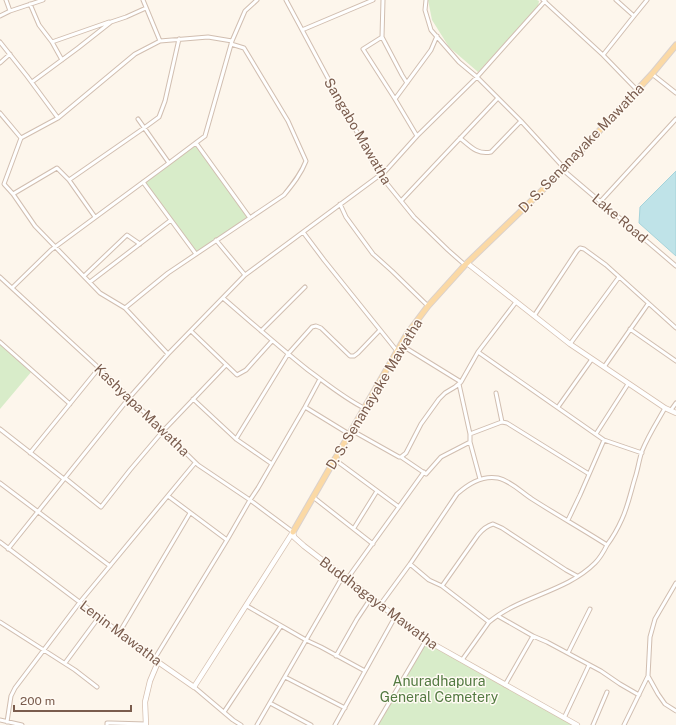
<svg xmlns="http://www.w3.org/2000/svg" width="676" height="725" font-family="'Public Sans',sans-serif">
	<rect width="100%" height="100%" fill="#fdf6ec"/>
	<!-- green -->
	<path fill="#d8ecc9" d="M428 0H537L539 1 538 7 478 72 449 47 432 20Z
		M196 143 250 218 196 254 143 182Z
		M0 342 32 371 0 409Z
		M426 640 575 725H377Z"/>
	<!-- water -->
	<path fill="#bfe3e8" stroke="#a5d3da" d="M676 171V256L639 223 640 207Z"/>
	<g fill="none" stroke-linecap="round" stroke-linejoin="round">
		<defs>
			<path id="street" d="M6 0 10 11
				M143 0 160 41 208 37 232 41
				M286 0 380 175 414 217 448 250 465 265
				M383 0 382 37 363 49 395 99
				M426 0 425 10 431 30 459 62 477 77 521 121 565 169
				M543 0 603 55 637 90
				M616 0 634 16
				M30 4 39 25 52 42 109 22
				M0 16 10 11 43 0
				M302 30 373 0
				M382 37 402 75 407 83
				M160 41 135 54 58 118 21 138 4 184 13 194 35 226 100 293 125 308 168 354
				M0 42 27 76 58 118
				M52 42 62 60
				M603 55 634 16 647 0
				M0 63 10 54
				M652 74 676 93
				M32 82 78 48 111 22 126 17 146 8
				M0 113 21 138
				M138 119 169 163
				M417 136 395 99 431 50 437 36
				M460 138C470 146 477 155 491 152L521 121
				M196 143 250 218
				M563 170 676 266
				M381 176 417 136 477 77 545 1
				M69 180 144 128 159 117 165 101 179 39
				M143 182 196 254
				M13 194 57 168 69 180 95 217
				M401 201 498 98
				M600 202 676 119
				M340 204 346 217 373 254 392 271 428 306
				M303 232 324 260 397 351
				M216 240 245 275
				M84 276 127 235 140 244
				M0 277 99 368 198 465 250 500 293 532
				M90 282 171 220
				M12 288 51 250 169 163 205 136 232 41 245 11 257 0
				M223 298C251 322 279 347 308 370 326 383 344 398 364 408
				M125 308 168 273 284 195C293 184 301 174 306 161L288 121 244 48 231 44
				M534 316 577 251 580 248 584 249 606 265 676 328
				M630 329 676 361
				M191 331 237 375 246 370 272 341
				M261 331 305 287
				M0 342 70 404
				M570 344 619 277
				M401 345 461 382
				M478 352 604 440 642 453
				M604 367 648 304
				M459 384 470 434V442L480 479
				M496 393 502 422
				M193 399 236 439 272 464
				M305 407 349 434
				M558 407 592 359
				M671 410 676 403
				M0 429 64 479
				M351 430 399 457H401L406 453 421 424 439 399 445 393 455 387 461 382 478 352 516 302
				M470 434 499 423 502 422 507 423 589 474
				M596 434 628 384
				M236 439 288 354 312 327 316 326 321 328 350 356H354L358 353 380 330
				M30 453 99 368
				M401 457 426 474 441 457 470 442
				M334 459 399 507
				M65 478 101 507 130 470 163 431 226 365
				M0 483 110 566
				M168 496 227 540
				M313 497 373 544
				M568 520 580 495 604 440
				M354 528 377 491
				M0 542 155 659
				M8 549 129 398 168 354 245 275 380 175
				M410 564 429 580 442 586 489 622
				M347 579 424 472
				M442 586 478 535C482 530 486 526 493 524L502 528 566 570 577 576
				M380 605 410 564 457 494C468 484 482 475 498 478 511 481 521 492 532 499 557 515 582 529 607 545
				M247 606 306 640 321 647 365 671
				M498 616 533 636 547 642 601 671 620 684 639 695
				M0 622 75 670 97 687
				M119 633 190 513
				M568 653 590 609
				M336 656 357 619 371 598
				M155 658 227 540 250 500 258 488 305 407 320 379
				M462 660 489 622C520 596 566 592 595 563 600 558 604 551 607 545 613 537 618 528 622 519 628 506 631 491 635 478 638 469 639 460 642 451 648 436 657 422 665 408
				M65 663 99 617
				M648 676 658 694 665 704 676 711
				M285 677 345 708
				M505 685 533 636
				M194 687 233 720 241 725
				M270 703 311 725
				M224 712 281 626
				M564 718 589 665
				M0 720 22 725
				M7 722 11 696 15 688 80 602 195 463
				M107 725V723H111L146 724
				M257 725 343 576
				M335 725 395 617
				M376 725 426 640
				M593 725 607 692
				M624 725 648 676 650 637 655 619 676 583"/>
			<path id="secondary" d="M467 263 570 344 665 408 676 413
				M293 532 294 537 304 546 426 640 577 725
				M146 725 145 702 150 681 158 662 194 687 293 532"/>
			<path id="primary" d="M293 532 407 334 428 306 465 265 519 213 563 170 652 74 676 45"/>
		</defs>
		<!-- street casing -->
		<use href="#street" stroke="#d1beb0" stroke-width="5"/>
		<!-- secondary casing -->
		<use href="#secondary" stroke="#d6c0b0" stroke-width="6"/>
		<!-- primary casing -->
		<use href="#primary" stroke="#dad1cd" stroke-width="7"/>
		<!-- street -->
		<use href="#street" stroke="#fff" stroke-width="3"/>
		<!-- secondary -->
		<use href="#secondary" stroke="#fff" stroke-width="4.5"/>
		<!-- primary -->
		<use href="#primary" stroke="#fbd9a5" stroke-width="5"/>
	</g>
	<g text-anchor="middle" stroke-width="3" stroke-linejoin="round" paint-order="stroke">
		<!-- street labels -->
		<g font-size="14" fill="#7a5c4d" stroke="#fffaf3">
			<text transform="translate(358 131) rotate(60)" y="5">Sangabo Mawatha</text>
			<text transform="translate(581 148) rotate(-46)" y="5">D. S. Senanayake Mawatha</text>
			<text transform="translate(620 218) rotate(40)" y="5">Lake Road</text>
			<text transform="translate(374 394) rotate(-59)" y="5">D. S. Senanayake Mawatha</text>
			<text transform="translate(142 410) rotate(44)" y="5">Kashyapa Mawatha</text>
			<text transform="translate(379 603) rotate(37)" y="5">Buddhagaya Mawatha</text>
			<text transform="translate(121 633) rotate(37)" y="5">Lenin Mawatha</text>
		</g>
		<!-- park labels -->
		<g font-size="14" fill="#537a41" stroke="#fffaf3">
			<text x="439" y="686">Anuradhapura<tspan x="439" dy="16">General Cemetery</tspan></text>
		</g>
	</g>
	<!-- scale -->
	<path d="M14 705v6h117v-6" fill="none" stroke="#7a5c4d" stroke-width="2"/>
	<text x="20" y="705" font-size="12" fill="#7a5c4d" stroke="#fffaf3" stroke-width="3" paint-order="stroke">200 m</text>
</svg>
